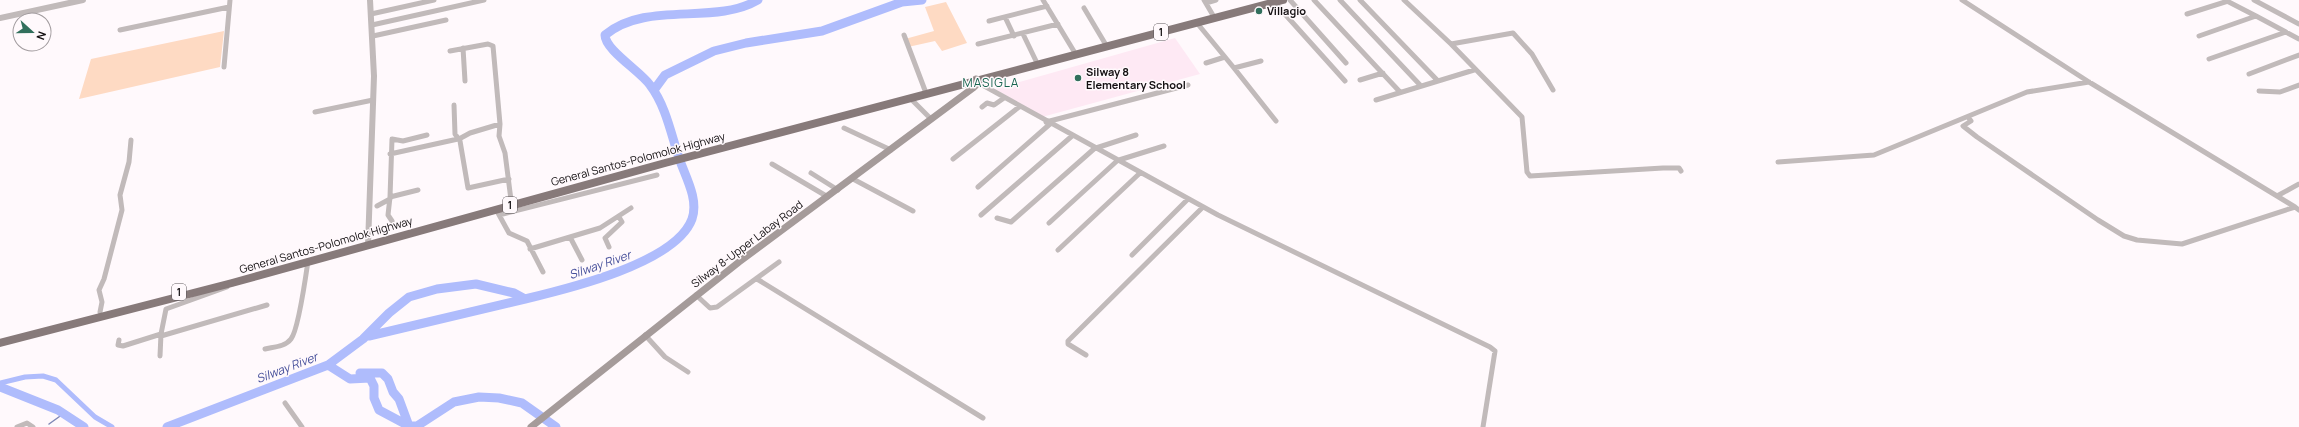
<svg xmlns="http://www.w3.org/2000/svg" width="2299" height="427" font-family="Manrope,sans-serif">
	<rect width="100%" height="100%" fill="#fff9fc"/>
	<!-- built -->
	<path fill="#fee9f4" d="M1175 38 1200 74 1042 117 995 89Z"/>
	<!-- green -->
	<path fill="#fedac3" d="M946 2 967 43 942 51 935 41 908 47 905 39 934 31 925 7Z
		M224 31 220 67 79 99 91 59Z"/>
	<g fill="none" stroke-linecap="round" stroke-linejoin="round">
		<!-- stream -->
		<path stroke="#8088b6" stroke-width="1.5" d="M49 424 63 414"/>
		<!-- canal -->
		<path stroke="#afbcfc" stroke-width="5" d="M0 383 25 377 43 376 56 380 95 417 112 427"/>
		<!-- river -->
		<path stroke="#afbcfc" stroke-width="9" d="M654 90 665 75 714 51 746 43 822 31 902 2 922 0
			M369 336 525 299
			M328 365 350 379 370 378 374 386V398L379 410 409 426H417L454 402 479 397 499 398 522 403 556 427
			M360 373H382L388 379 393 392 399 399 409 426
			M0 387 58 410 84 427
			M167 427 328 365 363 339 389 313 409 297 437 289 476 284 514 293 525 299C567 289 676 263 692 219 699 199 685 176 679 158 671 134 666 106 650 85 640 71 605 50 605 35 647 0 714 26 758 0"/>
		<!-- minor -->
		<path stroke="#c1baba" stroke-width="5" d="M1043 0 1075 53
			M1204 0 1214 17
			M1290 0 1346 63
			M1314 0 1400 92
			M1340 0 1421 86
			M1360 0 1438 81
			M1404 0 1451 44 1513 33 1532 54 1553 90
			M1962 0 2089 82 2277 196
			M2225 0 2256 16
			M2254 0 2299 24
			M1274 2 1345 81
			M1206 3 1216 0
			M1084 8 1106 45
			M371 14 434 0
			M2187 14 2228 1
			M1005 17 1014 36
			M989 21 1047 6
			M1197 23 1225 57
			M372 25 484 0
			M120 30 229 7
			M1023 34 1037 63
			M904 35 926 93
			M373 36 446 20
			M2199 36 2256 16 2299 39
			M978 44 1058 24
			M1451 44 1522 117 1527 172 1530 176 1663 168H1679L1681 171
			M463 48 465 81
			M450 51 488 44 493 46 500 124 499 136 505 153 511 200
			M2209 59 2286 32
			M1206 63 1225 57 1234 68 1261 61
			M224 67 230 0
			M1234 68 1276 121
			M2249 74 2299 55
			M1360 80 1383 73
			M977 82 1218 215 1490 347 1495 351 1483 427
			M2259 91 2280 92 2299 85
			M911 99 931 119
			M1376 100 1474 70
			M454 105 455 134 460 141 468 188 509 179
			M982 107 987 103 994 105 1004 98
			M315 112 373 100
			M1968 117 1971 121 1963 126 1977 137 2098 220 2124 236 2137 240 2182 244 2295 207 2299 210
			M1046 122 1188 85
			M844 128 891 150
			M459 139 470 133 500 124
			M1096 148 1136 135
			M390 154 458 139
			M953 159 1019 107
			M1119 160 1164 146
			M1778 162 1874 155 2027 92 2089 82
			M772 164 828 197
			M811 173 838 190
			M853 179 913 211
			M978 187 1050 124
			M418 190 390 197 392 139 403 141 427 135
			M390 197 388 215 392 221
			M377 206 390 199
			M2295 207 2277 196 2299 184
			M498 213 509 233 527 241 543 272
			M499 215 657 175
			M981 215 1072 136
			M997 218 1011 222 1095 148
			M1049 223 1118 160
			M570 237 582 260
			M609 247 605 238 622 222 619 217
			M530 249 600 228 631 208
			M1058 250 1140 173
			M1132 255 1188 199
			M757 279 983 418
			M696 295 710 308 717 307 779 262
			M100 312 102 302 99 290 104 279 122 210 120 195 129 162 131 140
			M645 335 665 357 688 372
			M161 336 267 305
			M119 340 118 345 123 346 161 334
			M265 349C273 347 285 347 291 339 298 330 306 275 308 261
			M1086 355 1068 344V341L1203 207
			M160 356 161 334 166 309 227 287
			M285 403 302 427
			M17 427 27 423 33 427"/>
		<!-- tertiary -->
		<path stroke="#c1baba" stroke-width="6" d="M0 18 83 0
			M368 245 374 76 370 0"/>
		<!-- secondary -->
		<path stroke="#a59b9a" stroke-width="7" d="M531 427 739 262 973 88 977 84 976 79"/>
		<!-- trunk -->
		<path stroke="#877a7a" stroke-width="8" d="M0 343 232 283 665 163 1283 0"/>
	</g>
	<!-- markers -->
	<g fill="#316f5c" stroke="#fff9fc" stroke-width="1.5">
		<circle cx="1259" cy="11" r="4"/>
		<circle cx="1078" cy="78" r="4"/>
	</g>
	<g text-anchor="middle" stroke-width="3" stroke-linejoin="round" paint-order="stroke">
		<!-- shield labels -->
		<g fill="#fff9fc" stroke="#5a5558" stroke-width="1">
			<rect x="1154" y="24" width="14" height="16" rx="3"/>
			<rect x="503" y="197" width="14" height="16" rx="3"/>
			<rect x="172" y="284" width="14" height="16" rx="3"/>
		</g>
		<g font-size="10" font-weight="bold" fill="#130f11">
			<text x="1161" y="36">1</text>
			<text x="510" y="209">1</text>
			<text x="179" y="296">1</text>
		</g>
		<!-- poi labels -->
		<g font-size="11" font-weight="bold" fill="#130f11" stroke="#fff9fc" text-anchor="start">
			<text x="1267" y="15">Villagio</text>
			<text x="1086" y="76">Silway 8<tspan x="1086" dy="13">Elementary School</tspan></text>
		</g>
		<!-- street labels -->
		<g font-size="11" fill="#130f11" stroke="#fff9fc">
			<text transform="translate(638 159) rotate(-15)" y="4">General Santos-Polomolok Highway</text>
			<text transform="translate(747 244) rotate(-37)" y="4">Silway 8-Upper Labay Road</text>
			<text transform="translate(326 245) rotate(-16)" y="4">General Santos-Polomolok Highway</text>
		</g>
		<!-- neighbourhood labels -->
		<g font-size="12" letter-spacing="1" fill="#196551" stroke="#fff9fc">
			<text x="991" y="87">MASIGLA</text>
		</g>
		<!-- water labels -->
		<g font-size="12" font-style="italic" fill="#464f9a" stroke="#fff9fc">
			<text transform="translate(600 265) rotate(-19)" y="4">Silway River</text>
			<text transform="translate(287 368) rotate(-21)" y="4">Silway River</text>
		</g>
	</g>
	<!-- north arrow -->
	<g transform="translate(32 32) rotate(111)"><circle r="19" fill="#fff9fc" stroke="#a19b9e"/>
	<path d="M0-3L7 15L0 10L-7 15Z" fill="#316f5c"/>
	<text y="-6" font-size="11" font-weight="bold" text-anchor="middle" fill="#130f11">N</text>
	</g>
</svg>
